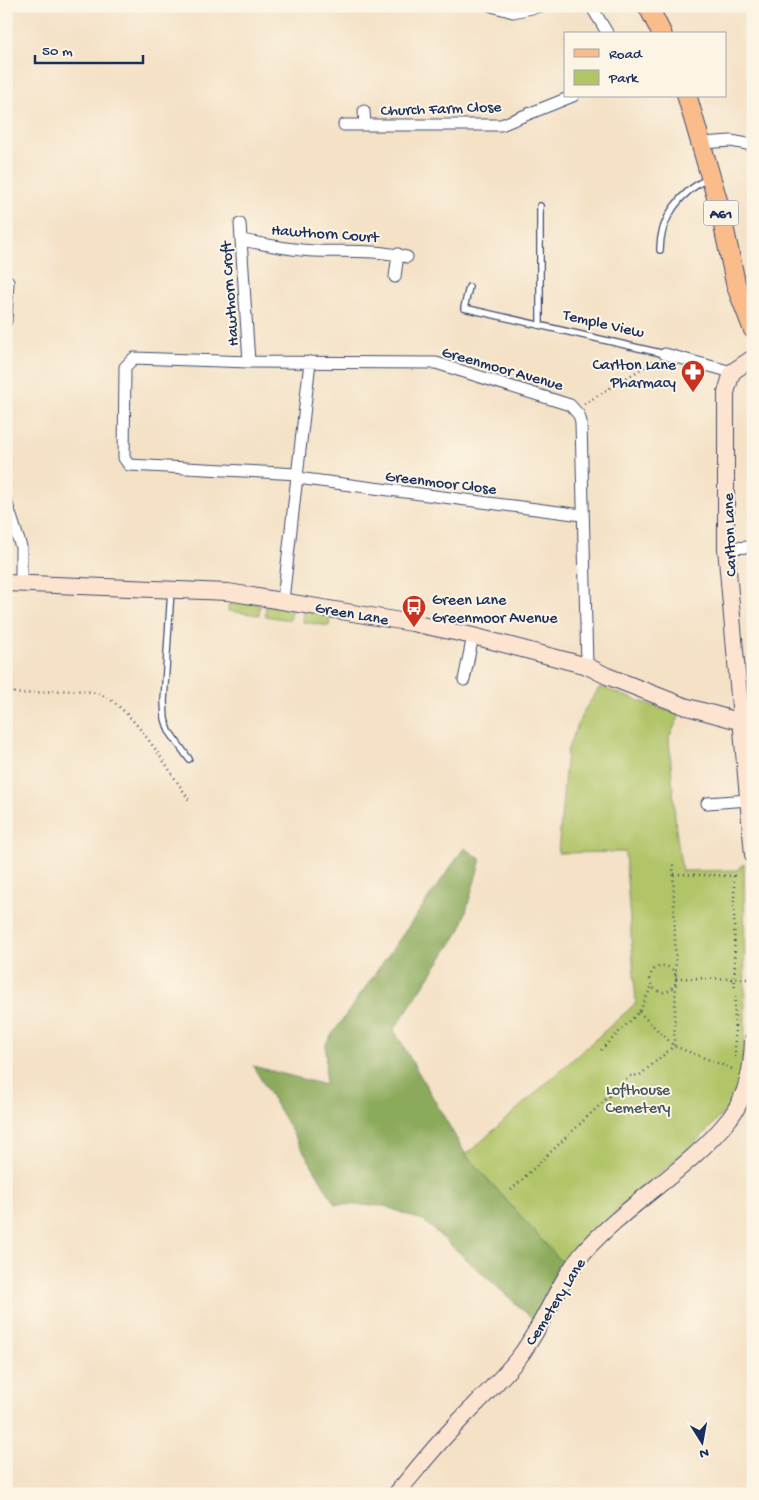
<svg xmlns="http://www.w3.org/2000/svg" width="759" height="1500" font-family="'Gochi Hand',sans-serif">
	<rect width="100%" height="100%" fill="#fcf5e5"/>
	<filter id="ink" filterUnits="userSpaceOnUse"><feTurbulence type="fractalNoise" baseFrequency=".02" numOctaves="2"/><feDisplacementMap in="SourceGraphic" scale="10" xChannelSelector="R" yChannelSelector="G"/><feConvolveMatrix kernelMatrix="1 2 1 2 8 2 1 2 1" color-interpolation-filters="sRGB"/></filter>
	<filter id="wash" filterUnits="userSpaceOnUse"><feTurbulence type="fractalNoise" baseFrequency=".0096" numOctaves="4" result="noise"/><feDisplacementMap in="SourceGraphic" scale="20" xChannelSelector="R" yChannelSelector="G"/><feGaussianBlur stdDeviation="1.12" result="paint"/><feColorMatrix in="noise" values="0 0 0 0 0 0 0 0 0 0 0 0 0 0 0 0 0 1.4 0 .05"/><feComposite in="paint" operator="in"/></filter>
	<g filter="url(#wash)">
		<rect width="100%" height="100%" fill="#f4e1c6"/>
		<!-- green -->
		<path fill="#b1c468" stroke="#667a63" d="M229 600 260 604 259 615 228 611Z
			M266 605 291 609 290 620 265 616Z
			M304 611 330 615 329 626 303 622Z
			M600 687 680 715 669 737 676 830 682 871 737 870 744 864 745 1034 741 1079 736 1094 726 1110 700 1138 585 1239 565 1266 466 1155 636 1003 625 852 558 853 567 751 583 712Z"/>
		<!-- forest -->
		<path fill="#8caa5c" stroke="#546c5d" d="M464 848 481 859 461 929 394 1030 466 1155 565 1266 534 1320 425 1222 385 1206 335 1204 253 1066 325 1085 326 1043Z"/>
	</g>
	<g filter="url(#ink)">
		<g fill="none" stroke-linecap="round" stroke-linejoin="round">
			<defs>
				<path id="lane" d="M660 250C660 218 681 191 709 178
					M469 287 464 308 665 354
					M540 324V206
					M171 590 164 701 165 719 169 731 189 759"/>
				<path id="street" d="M492 6 513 12 541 6
					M591 6 608 34
					M364 111 365 125
					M344 125H501L573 96
					M702 143 731 141 753 145
					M240 224 249 362
					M242 240C266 245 290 250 314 251 345 252 376 249 407 257
					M395 277 398 254
					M6 321 8 281
					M665 354 732 372
					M298 474 129 465 124 458 125 367 134 358 249 362 436 363 570 405 579 415 581 422 587 666
					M297 478 582 515
					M6 501 21 547V583
					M726 548 753 547
					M283 600 310 362
					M464 680 473 636
					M707 803 749 800"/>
				<path id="secondary" d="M753 358 732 372 726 393V548L753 855
					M6 583 228 592 412 623 473 636 587 666 607 676 684 706 753 725
					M396 1494C414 1473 431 1451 450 1431 473 1406 499 1383 520 1356 544 1324 557 1284 583 1253 627 1203 689 1170 730 1118 748 1094 752 1068 753 1040"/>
				<path id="primary" d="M648 6 662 34
					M687 96 720 209 736 285 753 329"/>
			</defs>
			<!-- lane casing -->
			<use href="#lane" stroke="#3c4a6e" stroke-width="8"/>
			<!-- street casing -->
			<use href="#street" stroke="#3c4a6e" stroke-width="13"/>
			<!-- secondary casing -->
			<use href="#secondary" stroke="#3c4a6e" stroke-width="18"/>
			<!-- primary casing -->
			<use href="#primary" stroke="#3c4a6e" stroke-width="21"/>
			<!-- path -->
			<path stroke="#3c4a6e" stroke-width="2.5" stroke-dasharray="1 4" stroke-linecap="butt" d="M669 11 680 6
				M584 404 654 361
				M6 686 15 693 23 694C45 692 84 686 104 696 134 711 170 771 189 800
				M674 874 734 876 735 1057
				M650 979a13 13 0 1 1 26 0a13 13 0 1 1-26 0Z
				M676 978 753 979
				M639 1012 674 1046 735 1070
				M601 1050 639 1012 652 986
				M511 1190 630 1076 640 1075 674 1046 676 978 673 864"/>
			<!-- lane -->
			<use href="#lane" stroke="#fff" stroke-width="5.5"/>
			<!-- street -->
			<use href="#street" stroke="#fff" stroke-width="11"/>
			<!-- secondary -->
			<use href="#secondary" stroke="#fde4d1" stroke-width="16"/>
			<!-- primary -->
			<use href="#primary" stroke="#fabc8b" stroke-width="19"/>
		</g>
	</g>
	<!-- icons -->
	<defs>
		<symbol id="pharmacy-pin" viewBox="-11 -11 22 30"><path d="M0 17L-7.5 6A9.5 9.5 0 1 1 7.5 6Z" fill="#c8321e" stroke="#fcf5e5"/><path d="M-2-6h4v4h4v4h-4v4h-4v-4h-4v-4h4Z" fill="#fff"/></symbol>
		<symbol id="bus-pin" viewBox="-11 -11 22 30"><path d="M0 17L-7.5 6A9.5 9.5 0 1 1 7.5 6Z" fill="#c8321e" stroke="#fcf5e5"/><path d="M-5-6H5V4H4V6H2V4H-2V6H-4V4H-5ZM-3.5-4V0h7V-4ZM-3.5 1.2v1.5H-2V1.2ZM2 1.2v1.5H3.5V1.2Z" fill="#fff"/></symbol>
	</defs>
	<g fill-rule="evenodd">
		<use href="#pharmacy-pin" x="679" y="358" width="28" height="38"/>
		<use href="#bus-pin" x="400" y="593" width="28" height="38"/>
	</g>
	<g text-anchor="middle" stroke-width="4" stroke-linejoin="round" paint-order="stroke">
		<!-- shield labels -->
		<rect fill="#fcf5e5" stroke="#5e6a86" stroke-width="1" x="703.5" y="200.5" width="35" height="25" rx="4"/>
		<g font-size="15" font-weight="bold" fill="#1b2f5e">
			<text x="721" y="218">A61</text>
		</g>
		<!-- street labels -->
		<g font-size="16" fill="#1b2f5e" stroke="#fcf5e5">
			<text transform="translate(441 107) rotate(-2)" y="6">Church Farm Close</text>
			<text transform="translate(325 232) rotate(4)" y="6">Hawthorn Court</text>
			<text transform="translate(228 294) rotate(-94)" y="6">Hawthorn Croft</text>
			<text transform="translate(604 322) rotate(13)" y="6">Temple View</text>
			<text transform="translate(503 367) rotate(16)" y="6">Greenmoor Avenue</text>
			<text transform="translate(441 481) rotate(7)" y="6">Greenmoor Close</text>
			<text transform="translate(728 535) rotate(-92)" y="6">Carlton Lane</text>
			<text transform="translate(352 612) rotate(10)" y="6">Green Lane</text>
			<text transform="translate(554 1301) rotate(-58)" y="6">Cemetery Lane</text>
		</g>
		<!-- poi labels -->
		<g font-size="16" fill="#1b2f5e" stroke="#fcf5e5" text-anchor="end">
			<text x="676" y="369">Carlton Lane<tspan x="676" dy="18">Pharmacy</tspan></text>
			<text x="432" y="604" text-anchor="start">Green Lane<tspan x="432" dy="18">Greenmoor Avenue</tspan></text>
		</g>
		<!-- park labels -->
		<g font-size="16" fill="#405460" stroke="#fcf5e5">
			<text x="638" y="1094">Lofthouse<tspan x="638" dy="18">Cemetery</tspan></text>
		</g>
	</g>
	<!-- margin -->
	<rect width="759" height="1500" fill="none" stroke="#fcf5e5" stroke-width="25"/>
	<!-- legend -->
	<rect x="564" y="32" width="162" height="65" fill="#fcf5e5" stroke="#a2a6af"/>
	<rect x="574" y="49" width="25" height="8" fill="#fabc8b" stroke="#a2a6af"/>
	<text x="609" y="58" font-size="15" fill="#1b2f5e">Road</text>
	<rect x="574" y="70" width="25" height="15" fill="#b1c468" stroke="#a2a6af"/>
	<text x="609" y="82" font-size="15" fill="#1b2f5e">Park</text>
	<!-- north arrow -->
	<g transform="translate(702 1442) rotate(169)" stroke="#fcf5e5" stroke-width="4" paint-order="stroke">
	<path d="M0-4L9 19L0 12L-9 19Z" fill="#1b2f5e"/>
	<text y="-8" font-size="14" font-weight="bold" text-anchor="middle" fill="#1b2f5e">N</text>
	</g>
	<!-- scale -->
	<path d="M35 55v8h108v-8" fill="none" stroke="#1b2f5e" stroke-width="2.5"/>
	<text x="42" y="55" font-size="15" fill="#1b2f5e" stroke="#fcf5e5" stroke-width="4" paint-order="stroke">50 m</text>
</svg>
